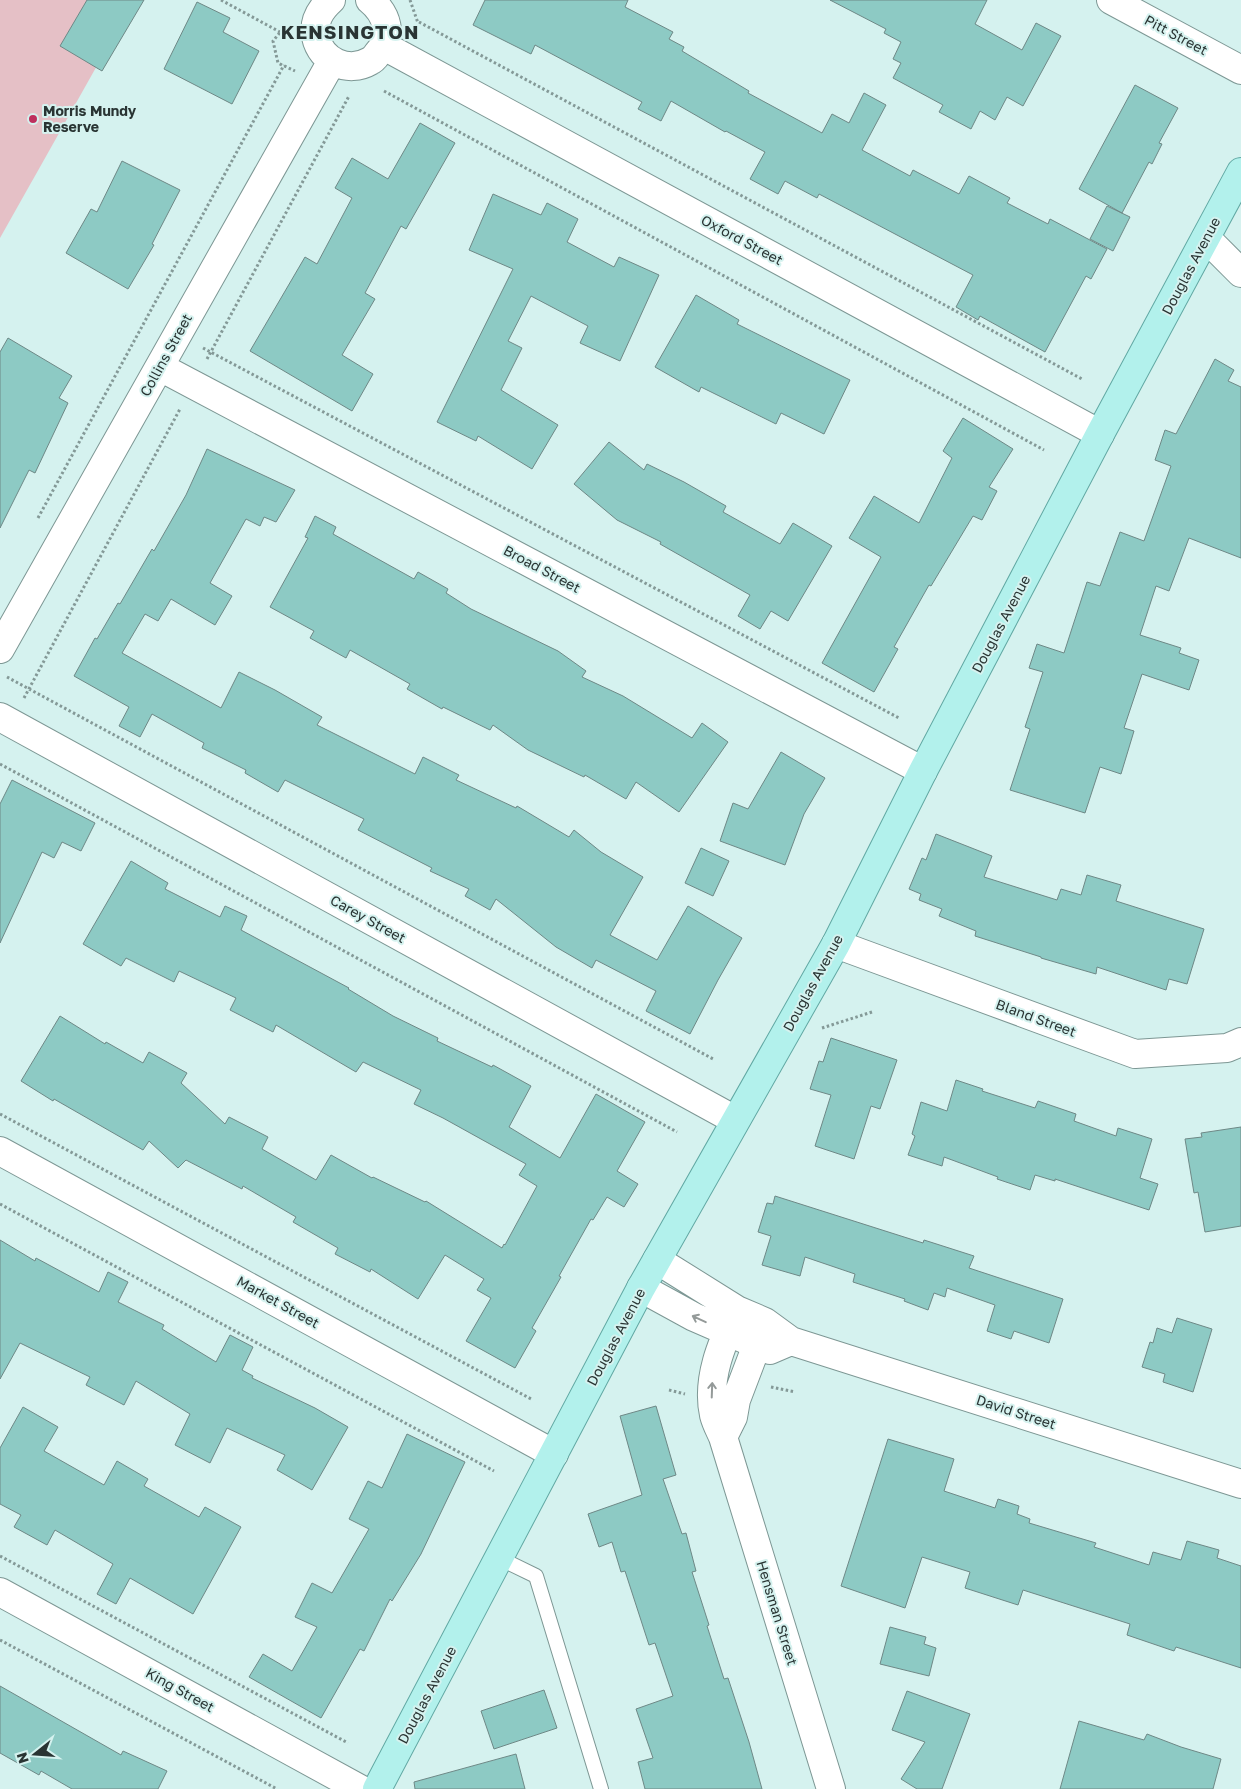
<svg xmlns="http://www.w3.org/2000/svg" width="1241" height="1789" font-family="'Golos Text',sans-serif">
	<rect width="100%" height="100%" fill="#d5f2ef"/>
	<!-- green -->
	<path fill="#e5c0c6" d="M0 0H134L0 238Z"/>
	<!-- building -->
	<path fill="#8dcac4" stroke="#6e8886" d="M87 0H144L102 71 60 46Z
		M485 0H628L625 7 673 32 669 39 684 47 682 51 749 91 748 93 822 133 832 114 849 123 864 93 886 105 862 150 910 176 913 170 959 194 969 176 1010 198 1007 203 1048 224 1050 219 1107 249 1091 279 1086 276 1045 352 980 316 978 320 956 307 973 275 819 194 817 198 785 181 778 194 750 179 765 152 726 131 725 132 671 101 661 121 638 109 642 102 535 45 531 54 473 25Z
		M830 0H987L975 24 1022 50 1036 23 1061 36 1023 106 1007 97 995 120 980 111 971 129 939 112 943 105 893 78 901 63 893 59 901 42 884 33 886 29Z
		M197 2 230 18 223 32 259 51 232 104 164 69Z
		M1135 85 1178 108 1159 143 1162 144 1152 164 1149 162 1122 213 1079 189Z
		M420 123 455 143 406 229 401 226 365 293 375 299 342 355 373 374 352 411 250 351 305 257 317 264 352 198 335 188 352 158 388 179Z
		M122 161 180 190 152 244 154 245 128 289 66 253 91 209 97 212Z
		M493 194 541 215 547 203 578 219 567 242 614 267 619 257 659 275 620 361 580 343 588 326 531 296 508 341 522 348 501 390 558 425 532 469 478 436 476 441 437 422 513 269 469 250Z
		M1107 206 1130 217 1113 251 1090 239Z
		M696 295 739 320 737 324 850 380 824 434 781 413 776 424 701 387 699 392 655 367Z
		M8 338 72 376 59 398 68 403 35 473 29 470 0 528V352Z
		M1215 359 1234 370 1228 381 1241 387V558L1189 538 1169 591 1156 586 1140 635 1181 648 1179 653 1199 660 1189 690 1142 674 1124 728 1134 731 1121 774 1100 767 1085 813 1010 790 1030 729 1025 727 1043 672 1029 668 1037 644 1064 653 1087 582 1100 586 1120 532 1144 541 1171 466 1155 460 1165 430 1176 434Z
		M963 418 1013 449 989 487 997 491 982 520 973 516 931 586 929 585 894 647 898 649 874 692 822 663 881 557 849 538 874 496 919 523 952 458 943 451Z
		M609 442 644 470 647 464 684 482 726 506 723 512 780 544 793 523 832 546 788 621 771 611 760 629 738 616 750 595 660 544 661 542 617 520 574 484Z
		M207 449 295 490 276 522 264 517 260 526 246 519 210 583 232 596 215 625 171 599 158 621 145 614 122 653 221 708 239 672 275 690 322 717 317 725 415 774 423 757 459 775 456 780 516 808 517 806 569 837 574 830 601 852 643 877 610 935 657 960 688 906 742 938 718 980 690 1034 646 1011 656 991 596 960 592 968 556 947 496 899 490 910 465 896 469 889 430 871 432 868 358 830 364 819 285 780 278 792 245 773 246 770 202 748 204 743 152 714 140 737 119 726 129 707 74 676 95 638 97 639 118 603 120 604 152 549 154 551 186 495Z
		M315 516 336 527 333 534 414 579 418 572 448 589 446 593 471 609 558 651 586 671 582 677 623 696 692 738 702 723 728 742 679 812 636 782 626 799 585 775 584 777 528 750 493 725 490 730 443 707 442 709 407 689 410 684 350 650 346 658 310 638 314 631 270 607 308 538 305 537Z
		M781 752 825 778 804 814 785 865 720 841 733 803 748 809Z
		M12 780 95 823 81 851 62 842 54 858 42 852 0 943V804Z
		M936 834 992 856 984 877 1057 900 1061 889 1081 895 1087 875 1121 885 1116 901 1204 929 1187 984 1169 979 1166 990 1097 967 1096 974 1041 958V957L975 936 976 931 939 916 942 909 919 900 921 894 909 889 922 858 926 860Z
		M701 848 729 861 713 896 685 883Z
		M131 861 168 883 165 889 220 917 225 906 247 916 241 930 349 988 348 989 393 1016 438 1038 437 1041 492 1067 493 1065 531 1086 509 1127 560 1158 596 1094 645 1122 617 1171 638 1184 624 1207 607 1197 593 1220 591 1219 559 1276 561 1277 532 1328 536 1331 515 1368 466 1341 491 1298 477 1290 484 1279 445 1255 418 1299 371 1269 370 1272 335 1254 338 1248 293 1222 296 1217 243 1186 242 1189 186 1160 178 1168 149 1141 143 1150 54 1099 53 1101 21 1081 60 1016 105 1044 106 1042 143 1063 149 1052 187 1073 181 1083 225 1124 229 1117 268 1137 262 1149 316 1180 331 1155 372 1178 373 1177 425 1202 426 1201 502 1248 504 1244 505 1245 537 1186 519 1175 526 1164 443 1118 414 1104 421 1090 363 1062 356 1072 276 1025 273 1032 230 1010 236 998 179 971 174 982 126 958 121 966 83 944Z
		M831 1038 897 1060 880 1109 871 1106 854 1159 815 1146 831 1095 810 1089 819 1061 823 1062Z
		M956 1080 983 1089 982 1091 1035 1108 1038 1101 1076 1114 1074 1121 1116 1136 1118 1128 1152 1139 1140 1178 1158 1184 1149 1210 1055 1179V1181L1035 1175 1030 1190 997 1179 998 1177 944 1157 942 1166 908 1155 915 1136 912 1134 921 1102 947 1111Z
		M1241 1127V1226L1205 1232 1198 1192 1194 1193 1185 1139 1202 1137 1201 1133Z
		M775 1196 923 1243 924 1240 974 1256 969 1268 1063 1299 1049 1343 1014 1331 1011 1339 987 1331 995 1305 947 1288 945 1297 934 1293 928 1310 904 1301 905 1299 853 1282 855 1274 805 1257 800 1276 762 1265 771 1236 758 1232 767 1203 773 1204Z
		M0 1240 35 1261 36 1258 99 1292 108 1272 128 1282 118 1302 164 1325 162 1329 216 1362 230 1335 253 1347 242 1370 253 1376 252 1378 315 1408 348 1427 312 1490 277 1470 285 1455 227 1428 210 1463 175 1445 190 1414 136 1381 124 1405 86 1385 90 1377 20 1343 0 1379Z
		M1177 1318 1212 1329 1193 1392 1163 1382 1165 1374 1142 1367 1150 1342 1153 1343 1157 1328 1172 1333Z
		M656 1406 676 1475 663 1479 682 1534 686 1533 696 1571 692 1572 709 1625 707 1626 724 1679 728 1678 749 1742 762 1789H645L638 1762 653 1758 636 1709 673 1696 655 1643 649 1645 625 1571 621 1572 612 1542 599 1547 588 1514 642 1495 620 1416Z
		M23 1407 58 1427 44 1451 104 1485 117 1461 148 1479 144 1486 199 1517 205 1507 241 1527 193 1614 130 1578 116 1604 97 1594 113 1564 55 1530 47 1545 14 1527 21 1515 0 1504V1448Z
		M407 1434 465 1462 421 1554 392 1601 390 1599 364 1651 360 1649 321 1718 249 1677 263 1654 292 1671 317 1627 295 1617 312 1583 332 1593 369 1529 349 1519 368 1481 382 1488Z
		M888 1439 954 1459 944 1491 995 1508 998 1499 1019 1506 1017 1514 1030 1519 1029 1523 1096 1543 1094 1547 1149 1565 1153 1552 1181 1560 1187 1541 1219 1550 1217 1558 1241 1566V1668L1176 1647 1174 1651 1127 1635 1130 1624 1023 1590 1018 1605 965 1588 970 1572 922 1557 905 1608 841 1586Z
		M890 1627 926 1637 924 1644 936 1648 929 1676 880 1664Z
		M0 1686 121 1755 123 1751 167 1771 158 1789H72L41 1771 39 1775 0 1753Z
		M544 1690 557 1728 494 1749 481 1711Z
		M907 1691 970 1714 942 1789H917L901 1779 925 1742 892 1730Z
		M1079 1721 1144 1740 1147 1734 1181 1747 1221 1759 1213 1789H1060Z
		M516 1754 525 1789H415L414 1782Z"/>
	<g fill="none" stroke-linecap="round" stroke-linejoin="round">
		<defs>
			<path id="lane" d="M499 1558 536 1576 601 1789"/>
			<path id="street" d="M331 0C320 10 313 21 316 37 321 61 348 74 370 61 373 60 376 56 378 53 394 36 387 14 370 0
				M1111 0 1241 70
				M384 46 1100 434
				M1206 238 1241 273
				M160 367 923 771
				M0 649 332 61
				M0 717 735 1120
				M836 944 1135 1054 1227 1048 1241 1042
				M0 1151 554 1454
				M657 1260 737 1310 765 1322 791 1341 1241 1484
				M641 1288 694 1317 770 1350 791 1341
				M737 1310C722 1343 706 1379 714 1415 716 1423 720 1430 723 1437L831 1789
				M723 1437 733 1417 736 1400 763 1329
				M0 1592 360 1789"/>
			<path id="primary" d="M377 1789 641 1288 836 944 923 771 1100 434 1241 172"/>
		</defs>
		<!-- lane casing -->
		<use href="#lane" stroke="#7d9794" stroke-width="16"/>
		<!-- street casing -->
		<use href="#street" stroke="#7d9794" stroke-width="30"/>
		<!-- primary casing -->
		<use href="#primary" stroke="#61a8a3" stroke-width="30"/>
		<!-- path -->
		<path stroke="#849997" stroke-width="3" stroke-dasharray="2.5 2.5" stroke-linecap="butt" d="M221 0 280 32
			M410 0 418 23
			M419 22 1082 379
			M286 25 273 41 278 63 295 71
			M384 91 1044 450
			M203 348 899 718
			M207 359 349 96
			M38 518 284 65
			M7 677 715 1060
			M24 698 180 409
			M0 764 677 1132
			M822 1028 872 1012
			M0 1114 533 1400
			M0 1204 494 1471
			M771 1387 795 1392
			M669 1390 685 1394
			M0 1556 348 1743
			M0 1640 277 1789"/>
		<!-- lane -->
		<use href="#lane" stroke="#fff" stroke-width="14"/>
		<!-- street -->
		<use href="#street" stroke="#fff" stroke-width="28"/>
		<!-- primary -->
		<use href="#primary" stroke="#b2f1ec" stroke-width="28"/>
	</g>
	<!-- one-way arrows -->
	<defs><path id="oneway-shaft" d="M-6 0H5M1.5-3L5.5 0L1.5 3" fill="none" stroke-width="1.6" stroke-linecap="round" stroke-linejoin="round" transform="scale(1.25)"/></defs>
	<g stroke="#949a99">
		<use href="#oneway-shaft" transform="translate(699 1319) rotate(-155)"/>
		<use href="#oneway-shaft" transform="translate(712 1390) rotate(-88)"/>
	</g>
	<!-- markers -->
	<circle fill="#be305e" stroke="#d5f2ef" stroke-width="2" cx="33" cy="119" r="5"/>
	<g text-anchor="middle" stroke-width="4" stroke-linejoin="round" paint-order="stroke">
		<!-- street labels -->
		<g font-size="14" fill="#293433" stroke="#d5f2ef">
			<text transform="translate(1176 35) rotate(28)" y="5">Pitt Street</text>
			<text transform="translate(742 240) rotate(28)" y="5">Oxford Street</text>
			<text transform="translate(1191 266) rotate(-62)" y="5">Douglas Avenue</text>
			<text transform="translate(166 355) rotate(-61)" y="5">Collins Street</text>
			<text transform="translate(542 569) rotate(28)" y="5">Broad Street</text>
			<text transform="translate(1001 624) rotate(-62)" y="5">Douglas Avenue</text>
			<text transform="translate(368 919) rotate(29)" y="5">Carey Street</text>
			<text transform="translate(813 983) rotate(-61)" y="5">Douglas Avenue</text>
			<text transform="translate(1036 1018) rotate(20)" y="5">Bland Street</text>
			<text transform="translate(278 1302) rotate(29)" y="5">Market Street</text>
			<text transform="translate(616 1337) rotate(-62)" y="5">Douglas Avenue</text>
			<text transform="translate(1016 1412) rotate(18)" y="5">David Street</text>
			<text transform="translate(777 1613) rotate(73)" y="5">Hensman Street</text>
			<text transform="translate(180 1690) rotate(29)" y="5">King Street</text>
			<text transform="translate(427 1695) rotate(-62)" y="5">Douglas Avenue</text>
		</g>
		<!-- poi labels -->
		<g font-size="14" font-weight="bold" fill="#293433" stroke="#d5f2ef" text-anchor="start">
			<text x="43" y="116">Morris Mundy<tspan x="43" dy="16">Reserve</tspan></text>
		</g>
		<!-- district labels -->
		<g font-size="19" font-weight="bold" letter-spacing="1" fill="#293433" stroke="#d5f2ef">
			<text x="350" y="39">KENSINGTON</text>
		</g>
	</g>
	<!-- north arrow -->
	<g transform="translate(35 1754) rotate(253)" stroke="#d5f2ef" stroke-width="4" paint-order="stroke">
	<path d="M0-4L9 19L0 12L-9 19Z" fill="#293433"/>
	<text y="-8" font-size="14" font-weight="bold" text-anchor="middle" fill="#293433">N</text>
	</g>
</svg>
